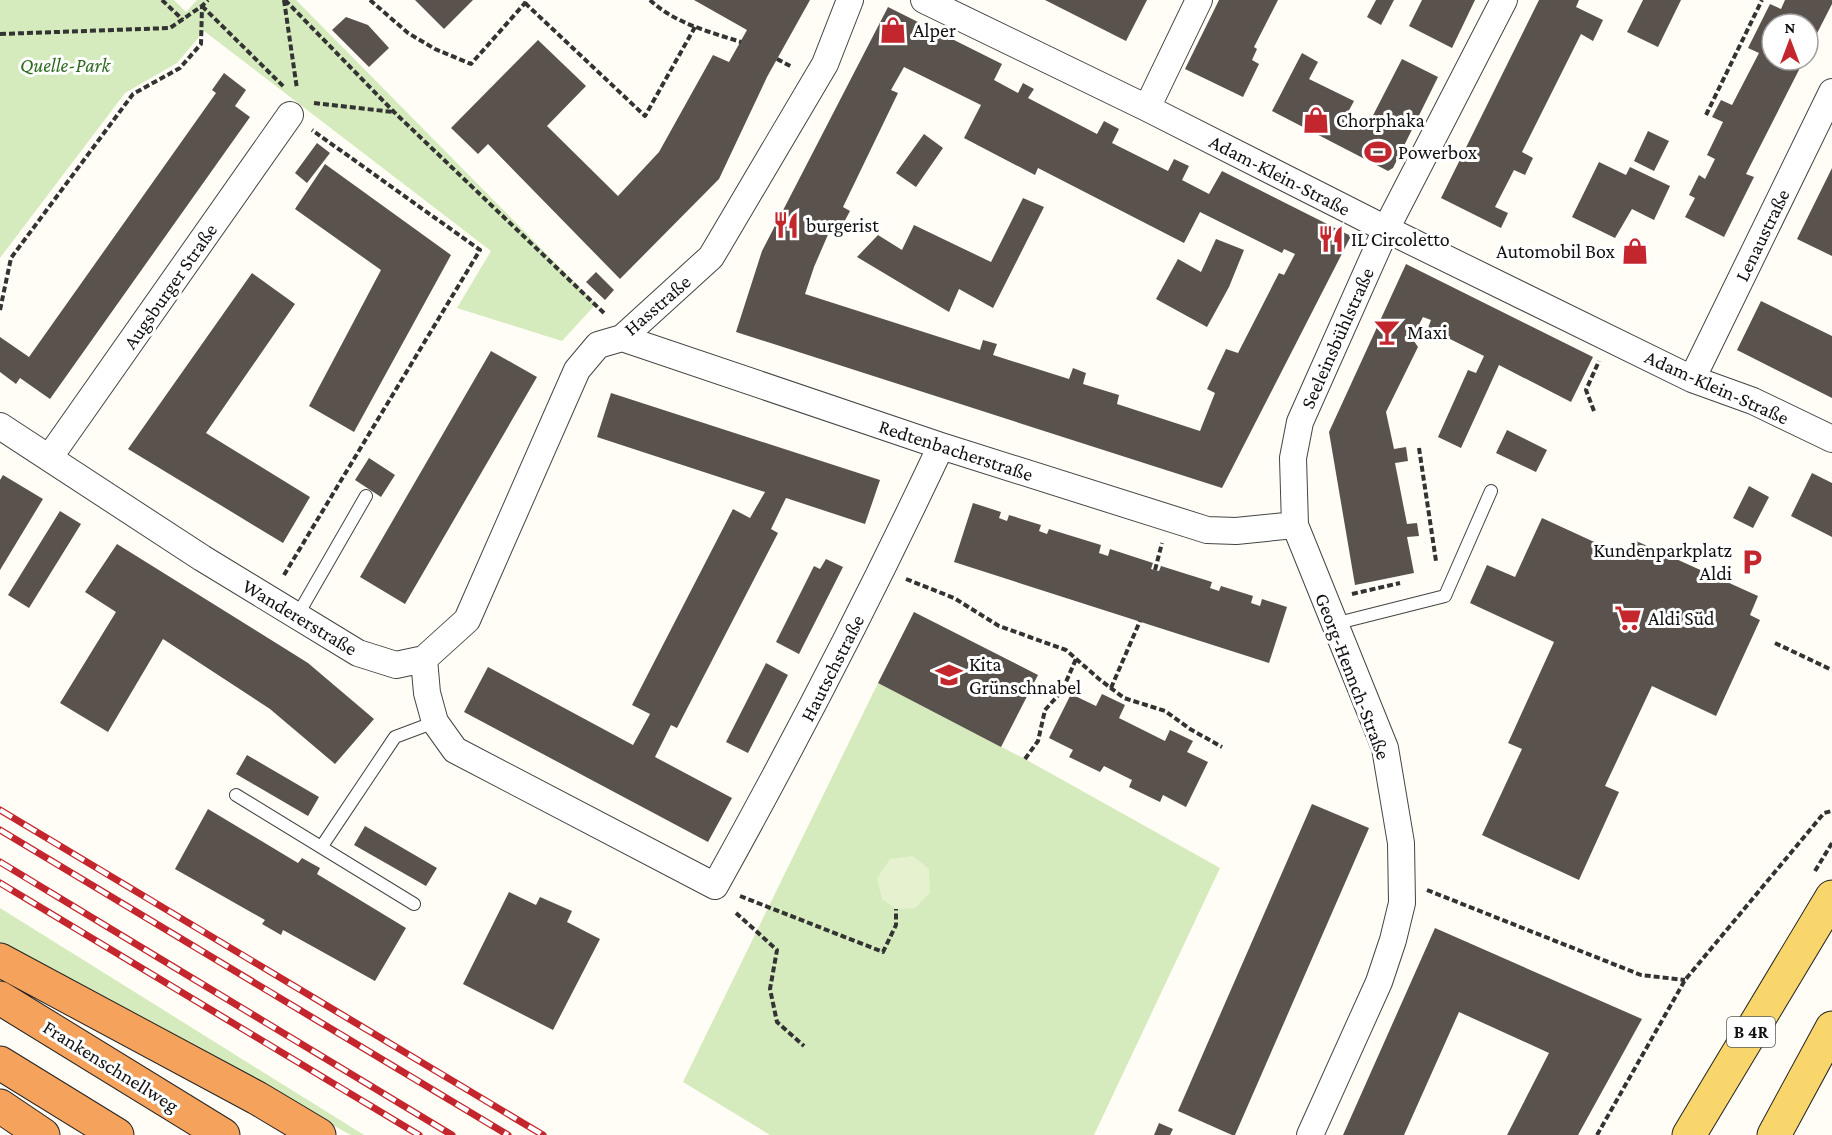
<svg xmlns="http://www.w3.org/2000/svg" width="1832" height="1135" font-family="'Crimson Pro',serif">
	<rect width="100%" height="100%" fill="#fffdf5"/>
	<!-- green -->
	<path fill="#d5ebbd" d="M0 0H174L186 12 197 0H296L596 304 562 341 457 308 491 251 204 31 177 63 125 93 0 258Z
		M878 683 1025 759 1220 868 1094 1135H770L683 1082Z
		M0 908 364 1135H351L0 949Z"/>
	<!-- pitch -->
	<path fill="#e6f2cf" d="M913 856 929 869 930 893 915 908 896 909 882 899 877 878 890 859Z"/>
	<!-- building -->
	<path fill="#5a524d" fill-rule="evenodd" d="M415 0H473L444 29Z
		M694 0H810L767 77 719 179 620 279 488 144 478 154 451 128 538 40 586 86 547 126 618 196 659 152 713 55 729 62 747 30Z
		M1045 0H1147L1126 41Z
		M1219 0H1278L1254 47 1257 49 1252 60 1259 64 1243 97 1185 69Z
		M1376 0H1394L1381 25 1367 17Z
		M1422 0H1475L1452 48 1409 26Z
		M1539 0H1579L1576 7 1603 20 1593 41 1581 34 1522 152 1533 158 1525 175 1514 170 1495 207 1508 213 1501 228 1441 198Z
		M1643 0H1681L1658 47 1627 32Z
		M1785 0H1832V4L1808 51V24H1772V60H1804L1746 174 1754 177 1724 237 1685 217 1695 198 1689 195 1699 175 1705 179 1715 159 1707 155 1723 122 1712 117 1721 100 1732 105 1759 53 1748 48 1770 4 1781 9Z
		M888 7 1002 64 994 80 1018 93 1023 83 1034 89 1028 98 1097 134 1104 121 1119 129 1112 143 1168 171 1174 159 1189 166 1182 180 1209 194 1222 171 1351 236 1222 488 736 332 762 251ZM904 67 981 105 964 138 1035 175 1038 168 1184 243 1200 212 1282 253 1284 249 1295 254 1284 275 1279 273 1238 353 1226 349 1207 389 1215 393 1200 431 1117 404 1119 395 1083 384 1086 373 1073 368 1069 379 993 355 997 344 983 340 980 350 805 294 814 267 833 223 842 226 850 211 843 207 898 93 891 90Z
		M346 17 368 25 389 48 369 67 332 30Z
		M1302 53 1318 62 1309 79 1354 101 1346 116 1367 127 1402 59 1438 77 1393 168 1388 171 1272 111Z
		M224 73 246 90 235 106 250 117 50 399 20 378 16 384 0 372V337L29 357 216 93 212 90Z
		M1648 131 1669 141 1654 171 1634 161Z
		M924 134 943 148 916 187 896 173Z
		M317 143 330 153 307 183 295 173Z
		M1599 162 1626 175 1630 167 1670 186 1654 220 1632 209 1615 238 1572 217Z
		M325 164 451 255 354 432 309 406 381 270 295 209Z
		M1832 168V256L1797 239Z
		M1023 198 1044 207 993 308 959 289 949 312 857 257 878 235 902 250 914 225 991 262Z
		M1216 239 1244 250 1229 287 1207 327 1156 299 1178 259 1201 272Z
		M1406 264 1593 357 1571 402 1499 365 1461 448 1438 437 1468 370 1476 373 1484 356 1428 328 1431 320 1423 317 1412 338 1418 347 1386 412 1394 449 1406 447 1408 461 1395 463 1407 524 1417 523 1419 536 1407 537 1414 573 1355 585 1329 432Z
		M596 272 614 290 605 300 586 282Z
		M252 273 295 304 206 433 310 497 283 543 128 449Z
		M1761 301 1832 336V398L1737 350Z
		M491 351 537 377 405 604 360 577Z
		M611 393 880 480 865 524 786 498 771 529 778 533 677 728 671 725 655 757 732 798 708 842 464 712 488 667 633 745 650 714 632 705 733 509 750 518 765 492 597 437Z
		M1507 430 1547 450 1536 472 1496 453Z
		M369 458 395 475 381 497 355 480Z
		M1812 473 1832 483V537L1791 516Z
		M3 475 43 499 0 570V480Z
		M1749 486 1769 497 1753 528 1733 518Z
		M973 503 1001 512 999 518 1007 521 1009 515 1041 525 1039 531 1047 534 1049 529 1101 545 1099 553 1108 556 1110 549 1153 563 1151 569 1159 571 1161 566 1212 582 1210 588 1219 591 1221 586 1253 596 1251 603 1260 606 1262 599 1287 607 1269 663 954 562Z
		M60 511 81 524 29 608 8 595Z
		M1542 518 1627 557 1634 540 1758 596 1750 615 1760 620 1716 716 1652 686 1605 786 1619 792 1579 880 1482 835 1522 749 1508 743 1509 741 1554 642 1470 603 1487 565 1515 577Z
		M117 544 308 663 374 719 335 764 270 709 163 639 108 732 60 703 116 612 85 592Z
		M826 559 843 567 799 654 776 642 814 566 820 569Z
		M914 612 1038 675 1001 747 878 683Z
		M766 663 788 675 748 753 726 742Z
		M1071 694 1096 706 1102 694 1125 705 1119 718 1165 741 1170 730 1193 741 1187 752 1208 762 1186 807 1163 795 1160 802 1129 787 1132 780 1104 766 1100 772 1069 757 1073 750 1049 738Z
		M247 755 319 797 308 816 236 774Z
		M1312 804 1369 828 1235 1135H1232L1178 1111Z
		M208 809 298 863 302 858 320 868 317 874 406 928 375 981 283 930 281 935 262 924 265 920 175 869Z
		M365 826 437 868 426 886 354 845Z
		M509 892 536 905 540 897 572 911 567 922 600 939 553 1030 463 984Z
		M1435 928 1642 1019 1578 1135H1507L1549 1053 1459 1012 1404 1135H1343Z
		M1159 1123 1173 1129 1170 1135H1154Z"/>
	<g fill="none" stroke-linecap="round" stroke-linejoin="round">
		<defs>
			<path id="lane" d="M297 616 366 496
				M1334 624 1445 596 1491 491
				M236 795 414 904
				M322 846 395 737 435 722"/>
			<path id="street" d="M924 0 1147 108 1386 229 1692 379 1753 401 1832 439
				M1147 108 1199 0
				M622 338 941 446 1207 530 1236 531 1295 525
				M1692 379 1832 92
				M0 426 202 558 358 653 396 665 424 659
				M49 458 290 115
				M424 659 427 693 435 722 455 750 715 886C795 742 871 595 941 446
				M424 659 467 620 577 370 598 345 622 338 711 257 825 64 850 0
				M1310 1135 1379 982 1393 940 1402 903 1401 843 1385 748 1295 525 1293 458 1300 422 1386 229 1504 0"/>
			<path id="primary" d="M1689 1135 1832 897
				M1774 1135 1832 1028"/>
			<path id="highway" d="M0 960 257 1098 319 1135
				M0 998 223 1135
				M0 1063 117 1135
				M0 1106 43 1135"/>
		</defs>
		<!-- lane casing -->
		<use href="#lane" stroke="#444" stroke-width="14"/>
		<!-- street casing -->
		<use href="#street" stroke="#444" stroke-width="28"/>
		<!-- primary casing -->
		<use href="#primary" stroke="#222" stroke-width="35"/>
		<!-- highway casing -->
		<use href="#highway" stroke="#222" stroke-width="35"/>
		<!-- path -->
		<path stroke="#333" stroke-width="4" stroke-dasharray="6 3" stroke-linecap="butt" d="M162 0 183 20
			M284 0 297 89
			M285 0 394 112 606 315
			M370 0 408 33 435 49 471 64 525 3 526 0
			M650 0C674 23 710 32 741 42
			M525 3 645 116 695 27
			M202 6 285 88
			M0 34 170 28 202 6 208 0
			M777 59 792 67
			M314 103 393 112
			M1706 115 1762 0
			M0 310 11 258 133 94 180 68 201 44 202 7
			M1594 411 1586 390 1599 361
			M1419 448 1436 561
			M1155 570 1162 543
			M284 575 480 250 312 130
			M906 579 954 598 999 626 1066 650 1099 679 1124 698 1165 711 1190 729 1222 747
			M1352 594 1400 583
			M1775 643 1832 670
			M1111 688 1140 621
			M1025 759 1038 741 1045 710 1062 691 1076 659
			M1815 871 1832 843
			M1427 890 1641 975 1685 980
			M740 896 883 952 896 925V909
			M736 913 777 950 770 989 777 1022 804 1046
			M1597 1135 1685 980 1824 813 1832 811"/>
		<!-- lane -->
		<use href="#lane" stroke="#fff" stroke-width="12"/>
		<!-- street -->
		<use href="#street" stroke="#fff" stroke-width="26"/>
		<!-- primary -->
		<use href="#primary" stroke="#f9d66b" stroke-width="33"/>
		<!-- highway -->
		<use href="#highway" stroke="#f5a25d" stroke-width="33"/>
		<defs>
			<path id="rail" d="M0 810 543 1135
				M0 830 508 1135
				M0 862 452 1135
				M0 883 419 1135"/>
		</defs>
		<!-- rail casing -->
		<use href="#rail" stroke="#c4262e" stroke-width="7"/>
		<!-- rail -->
		<use href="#rail" stroke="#fff" stroke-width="4.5" stroke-dasharray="14" stroke-linecap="butt"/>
	</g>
	<!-- icons -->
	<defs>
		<symbol id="shop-bare" viewBox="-9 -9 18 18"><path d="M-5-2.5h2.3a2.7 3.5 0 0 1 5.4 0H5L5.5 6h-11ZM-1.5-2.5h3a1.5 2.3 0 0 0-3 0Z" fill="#c4262e" stroke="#fff" stroke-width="2.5" paint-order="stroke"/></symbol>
		<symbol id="stadium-bare" viewBox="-9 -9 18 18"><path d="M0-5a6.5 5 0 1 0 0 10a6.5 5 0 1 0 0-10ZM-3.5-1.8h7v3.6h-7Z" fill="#c4262e" stroke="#fff" stroke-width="2.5" paint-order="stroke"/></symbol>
		<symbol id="restaurant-bare" viewBox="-9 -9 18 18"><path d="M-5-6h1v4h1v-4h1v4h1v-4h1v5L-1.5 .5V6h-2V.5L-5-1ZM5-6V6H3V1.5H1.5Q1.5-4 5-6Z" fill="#c4262e" stroke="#fff" stroke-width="2.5" paint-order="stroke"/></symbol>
		<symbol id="bar-bare" viewBox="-9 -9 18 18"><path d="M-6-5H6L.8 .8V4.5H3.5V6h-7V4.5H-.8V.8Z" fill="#c4262e" stroke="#fff" stroke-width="2.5" paint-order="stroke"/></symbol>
		<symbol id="parking-bare" viewBox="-9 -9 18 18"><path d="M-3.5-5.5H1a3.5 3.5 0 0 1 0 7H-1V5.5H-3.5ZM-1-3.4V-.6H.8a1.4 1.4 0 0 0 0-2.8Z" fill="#c4262e" stroke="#fff" stroke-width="2.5" paint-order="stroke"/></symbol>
		<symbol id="supermarket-bare" viewBox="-9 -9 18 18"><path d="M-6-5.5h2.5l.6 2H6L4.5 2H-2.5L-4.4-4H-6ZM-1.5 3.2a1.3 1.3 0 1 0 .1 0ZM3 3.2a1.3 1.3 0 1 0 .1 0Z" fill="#c4262e" stroke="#fff" stroke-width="2.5" paint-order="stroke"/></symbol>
		<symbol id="school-bare" viewBox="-9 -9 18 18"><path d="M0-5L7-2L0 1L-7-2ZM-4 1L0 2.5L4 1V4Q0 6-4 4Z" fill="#c4262e" stroke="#fff" stroke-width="2.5" paint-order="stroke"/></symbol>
	</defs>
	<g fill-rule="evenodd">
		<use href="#shop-bare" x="874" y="11" width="38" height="38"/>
		<use href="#shop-bare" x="1297" y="101" width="38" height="38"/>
		<use href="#stadium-bare" x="1359" y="133" width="38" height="38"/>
		<use href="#restaurant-bare" x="767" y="206" width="38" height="38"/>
		<use href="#restaurant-bare" x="1312" y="220" width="38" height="38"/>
		<use href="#shop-bare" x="1616" y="232" width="38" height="38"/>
		<use href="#bar-bare" x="1368" y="313" width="38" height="38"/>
		<use href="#parking-bare" x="1733" y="543" width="38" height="38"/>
		<use href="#supermarket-bare" x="1609" y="599" width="38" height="38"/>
		<use href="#school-bare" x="930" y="656" width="38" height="38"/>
	</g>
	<g text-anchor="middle" stroke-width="6" stroke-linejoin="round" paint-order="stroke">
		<!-- shield labels -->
		<rect fill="#fff" stroke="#585858" stroke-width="1.5" x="1727" y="1017" width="48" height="30" rx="4.5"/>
		<g font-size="18" font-weight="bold" fill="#111">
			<text x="1751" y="1038">B 4R</text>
		</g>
		<!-- poi labels -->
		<g font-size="20" fill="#111" stroke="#fff" text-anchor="start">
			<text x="913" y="37">Alper</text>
			<text x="1336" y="127">Chorphaka</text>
			<text x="1398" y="159">Powerbox</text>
			<text x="806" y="232">burgerist</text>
			<text x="1351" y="246">IL Circoletto</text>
			<text x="1615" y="258" text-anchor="end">Automobil Box</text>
			<text x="1407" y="339">Maxi</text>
			<text x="1732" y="557" text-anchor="end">Kundenparkplatz<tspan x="1732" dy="23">Aldi</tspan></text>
			<text x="1648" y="625">Aldi Süd</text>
			<text x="969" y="671">Kita<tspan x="969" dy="23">Grünschnabel</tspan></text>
		</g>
		<!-- park labels -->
		<g font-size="20" font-style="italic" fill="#2f6b1f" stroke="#fff">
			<text x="65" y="72">Quelle-Park</text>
		</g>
		<!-- street labels -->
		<g font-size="20" fill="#111" stroke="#fff">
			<text transform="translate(1280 175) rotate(27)" y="7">Adam-Klein-Straße</text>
			<text transform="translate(1762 235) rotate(-64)" y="7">Lenaustraße</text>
			<text transform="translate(170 286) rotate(-55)" y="7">Augsburger Straße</text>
			<text transform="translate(657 305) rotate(-41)" y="7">Hasstraße</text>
			<text transform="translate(1337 338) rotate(-66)" y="7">Seeleinsbühlstraße</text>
			<text transform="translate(1717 387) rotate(24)" y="7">Adam-Klein-Straße</text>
			<text transform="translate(956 450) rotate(18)" y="7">Redtenbacherstraße</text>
			<text transform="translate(300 617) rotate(31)" y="7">Wandererstraße</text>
			<text transform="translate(832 668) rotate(-63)" y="7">Hautschstraße</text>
			<text transform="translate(1353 676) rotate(69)" y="7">Georg-Hennch-Straße</text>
			<text transform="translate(111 1066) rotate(32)" y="7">Frankenschnellweg</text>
		</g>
	</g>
	<!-- north arrow -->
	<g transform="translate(1790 42)"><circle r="28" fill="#ffffff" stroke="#a0a0a0" stroke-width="1.5"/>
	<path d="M0-4.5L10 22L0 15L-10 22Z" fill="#c4262e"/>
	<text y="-9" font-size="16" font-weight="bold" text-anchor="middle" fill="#111111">N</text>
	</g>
</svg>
